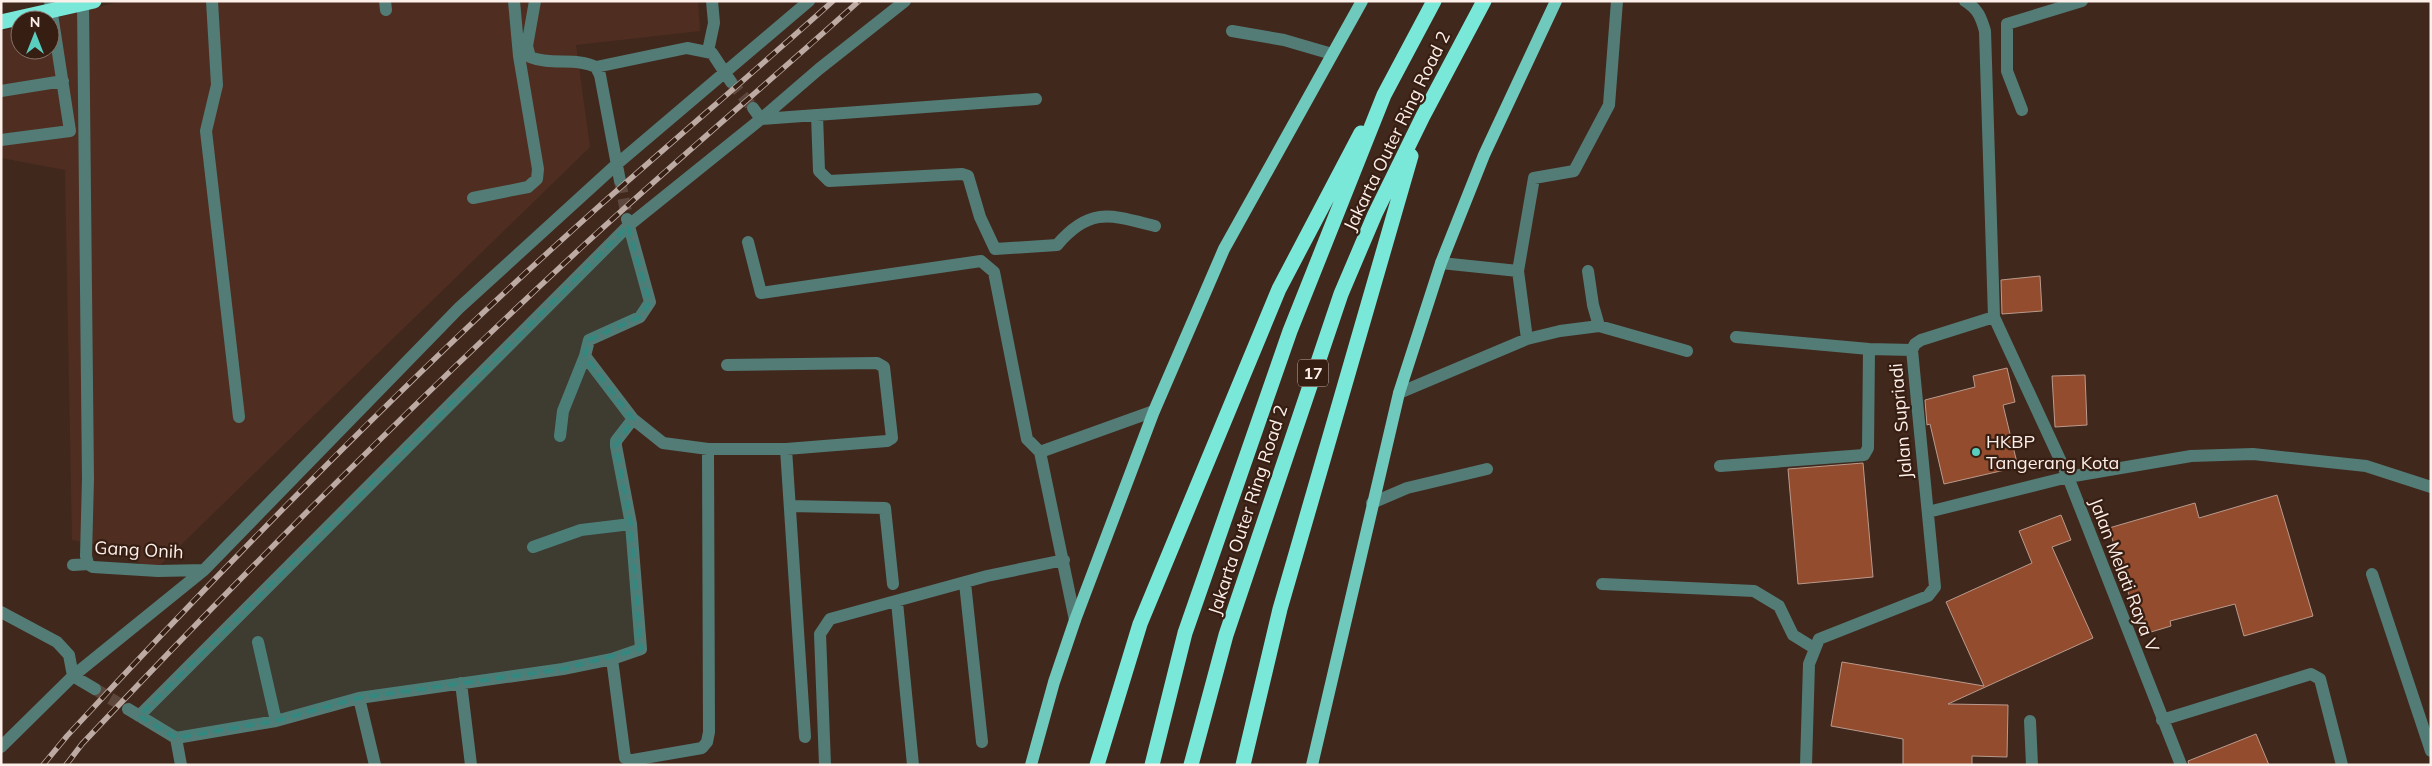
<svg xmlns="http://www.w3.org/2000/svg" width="2432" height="766" viewBox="0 0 2432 766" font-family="Mulish,sans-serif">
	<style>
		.built { fill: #4f2e21 }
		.building { fill: #934c2d; stroke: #ba9a8c }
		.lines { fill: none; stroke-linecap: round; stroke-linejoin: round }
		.minor-tunnel { stroke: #5d463c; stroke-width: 12; stroke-dasharray: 12 6; stroke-linecap: butt }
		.minor { stroke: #537c76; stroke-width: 12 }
		.major { stroke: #6fc9bc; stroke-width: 12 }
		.highway { stroke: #79e8d8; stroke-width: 15 }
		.rail-casing { stroke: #bcaaa3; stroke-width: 5.5 }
		.rail { stroke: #371e13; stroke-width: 4; stroke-dasharray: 11; stroke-linecap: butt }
		.marked { fill: #338880; fill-opacity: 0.2; stroke: #338880; stroke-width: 4; stroke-dasharray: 10 6; stroke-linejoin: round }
		.poi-dot { fill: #59cebf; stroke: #371e13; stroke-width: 2 }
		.labels { text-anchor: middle; stroke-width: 4.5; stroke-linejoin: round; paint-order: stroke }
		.shield { fill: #371e13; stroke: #c2b0a9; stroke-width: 1 }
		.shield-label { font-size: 16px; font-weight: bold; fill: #fdefe9 }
		.street-label { font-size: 18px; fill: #fdefe9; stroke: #371e13 }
		.poi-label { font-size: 18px; fill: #fdefe9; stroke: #371e13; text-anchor: start }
	</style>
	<rect width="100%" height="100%" fill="#41281d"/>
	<!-- built -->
	<path class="built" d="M122,1H698L700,31L576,45L590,147L152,573L122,549L72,540L65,170L1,158V31L20,27V50H50V20H47Z"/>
	<!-- building -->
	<path class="building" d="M2040,276L2042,311L2002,314L2001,280Z
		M2007,368L2015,402L2003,405L2018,467L1944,484L1930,424L1927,425L1925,400L1975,387L1973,376Z
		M2085,375L2087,425L2055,427L2052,376Z
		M1863,463L1873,577L1798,584L1788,469Z
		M2277,495L2313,616L2244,636L2235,604L2170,621L2171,626L2141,635L2109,528L2195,503L2199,518Z
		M2061,515L2071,540L2052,547L2093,638L1948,704L2008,705L2007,757L1972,756V765H1903V739L1831,726L1842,662L1984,686L1946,602L2032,563L2019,531Z
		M2256,734L2269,765H2189L2188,761Z"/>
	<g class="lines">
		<!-- minor-tunnel -->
		<path class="minor-tunnel" d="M731,82L753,108
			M620,181L627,217
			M95,689L128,709"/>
		<!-- minor -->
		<path class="minor" d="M212,1L217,85L206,131L239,417
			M385,1L386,10
			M535,1L527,46L530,57C551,66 576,57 596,67L687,48L712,53L731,82
			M1965,1C1978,9 1981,17 1985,31L1994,317L2068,477L2181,765
			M83,4L88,479L86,556L88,564
			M1232,31L1284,40L1332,54
			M708,51L714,23L712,1
			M596,67L600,75L620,181
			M1,91L63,81
			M753,108L761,119L1036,99
			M2022,110L2007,71V24L2082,1
			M817,115L819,171L829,181L962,174L968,176L980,217L995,249L1057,245C1090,206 1111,215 1155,226
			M1,140L70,131L50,1
			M473,198L528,187L537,179L538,169L519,56L514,1
			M627,219L650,302L640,317L589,340L585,356L633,419L663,443L708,449H786L805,737
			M748,242L761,293L981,261L994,272L1027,439L1040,452L1154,411
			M1441,263L1518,271L1534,178L1574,171L1609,105L1617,1
			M1588,271L1593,305L1599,326
			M1736,337L1869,349L1912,350
			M1527,339L1560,331L1599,326L1687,351
			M727,365L877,363L884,367L892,438L887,441L786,449
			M1399,393L1527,339L1518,271
			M560,436L563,411L585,356
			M1040,452L1075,620
			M1720,466L1864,455L1868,448L1869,349
			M1372,503L1407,488L1487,469
			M790,506L885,508L893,584
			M1928,512L2068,477L2191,456L2253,454L2366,466L2431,487
			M631,524L616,446V441L633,419
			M533,547L581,530L631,524L641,649L612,659L625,758L633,760L702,748L707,742L709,732L708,449
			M73,565L88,564L93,567L158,571L204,570
			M2372,574L2431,751
			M965,583L982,742
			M1602,584L1754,591L1779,606L1793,635L1814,648
			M897,602L913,765
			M1,612L57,642L69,655L73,676L95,689
			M258,642L276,721
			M461,683L471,765
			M359,698L375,765
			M128,709L176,738L276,721L359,698L563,669L612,659
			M139,716L628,226L761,119L819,69L905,1
			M2162,720L2311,674L2320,679L2342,765
			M2030,721L2032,765
			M176,738L181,765
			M1,747L73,676L204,570L459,308L617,164L809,1
			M825,765L820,634L830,619L987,576L1064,560
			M1806,765L1809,664L1819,639L1928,596L1935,587L1912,350L1915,344L1921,340L1994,317"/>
		<!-- major -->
		<path class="major" d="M1031,765L1054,682L1075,620L1154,411L1224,249L1362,1
			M1312,765L1399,393L1441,263L1484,155L1556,1"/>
		<!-- highway -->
		<path class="highway" d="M1,22L94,1
			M1097,765L1140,624L1279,289L1361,133
			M1152,765L1185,633L1290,331L1384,95L1434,1
			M1191,765L1226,635L1341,294L1375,214L1423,116L1484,1
			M1243,765L1280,609L1411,156"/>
		<!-- rail casing -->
		<g class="rail-casing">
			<path id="rail" d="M43,765L67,736C236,553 410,375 596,209C675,139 755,71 833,1
				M66,765L82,744C244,572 411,405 584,245C674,162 768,83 859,1"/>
		</g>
		<!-- rail -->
		<use href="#rail" class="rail"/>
	</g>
	<!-- marked area -->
	<path class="marked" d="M628,226L650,302L640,317L589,340L585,356L633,419L616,446L631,524L641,649L563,669L359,698L276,721L176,738L139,716Z"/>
	<!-- markers -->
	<circle class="poi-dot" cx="1976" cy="452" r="5"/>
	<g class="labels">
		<!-- shield labels -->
		<rect class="shield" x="1298" y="359.5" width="30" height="27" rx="4"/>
		<g class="shield-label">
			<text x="1313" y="379">17</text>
		</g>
		<!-- street labels -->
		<g class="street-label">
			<text transform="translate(1397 131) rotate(-64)" y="6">Jakarta Outer Ring Road 2</text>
			<text transform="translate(1901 421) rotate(-95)" y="6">Jalan Supriadi</text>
			<text transform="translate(1248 510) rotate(-72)" y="6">Jakarta Outer Ring Road 2</text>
			<text transform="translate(139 550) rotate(3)" y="6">Gang Onih</text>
			<text transform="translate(2124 575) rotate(69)" y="6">Jalan Melati Raya V</text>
		</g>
		<!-- poi labels -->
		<g class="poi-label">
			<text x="1986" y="448">HKBP<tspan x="1986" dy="21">Tangerang Kota</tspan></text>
		</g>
	</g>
	<!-- border -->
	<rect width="2432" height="766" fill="none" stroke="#fdefe9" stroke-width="5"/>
	<!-- north arrow -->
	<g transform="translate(35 35)"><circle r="24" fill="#371e13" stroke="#867269"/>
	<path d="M0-4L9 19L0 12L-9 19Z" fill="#59cebf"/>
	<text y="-8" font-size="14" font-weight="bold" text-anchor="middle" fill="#fdefe9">N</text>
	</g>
</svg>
